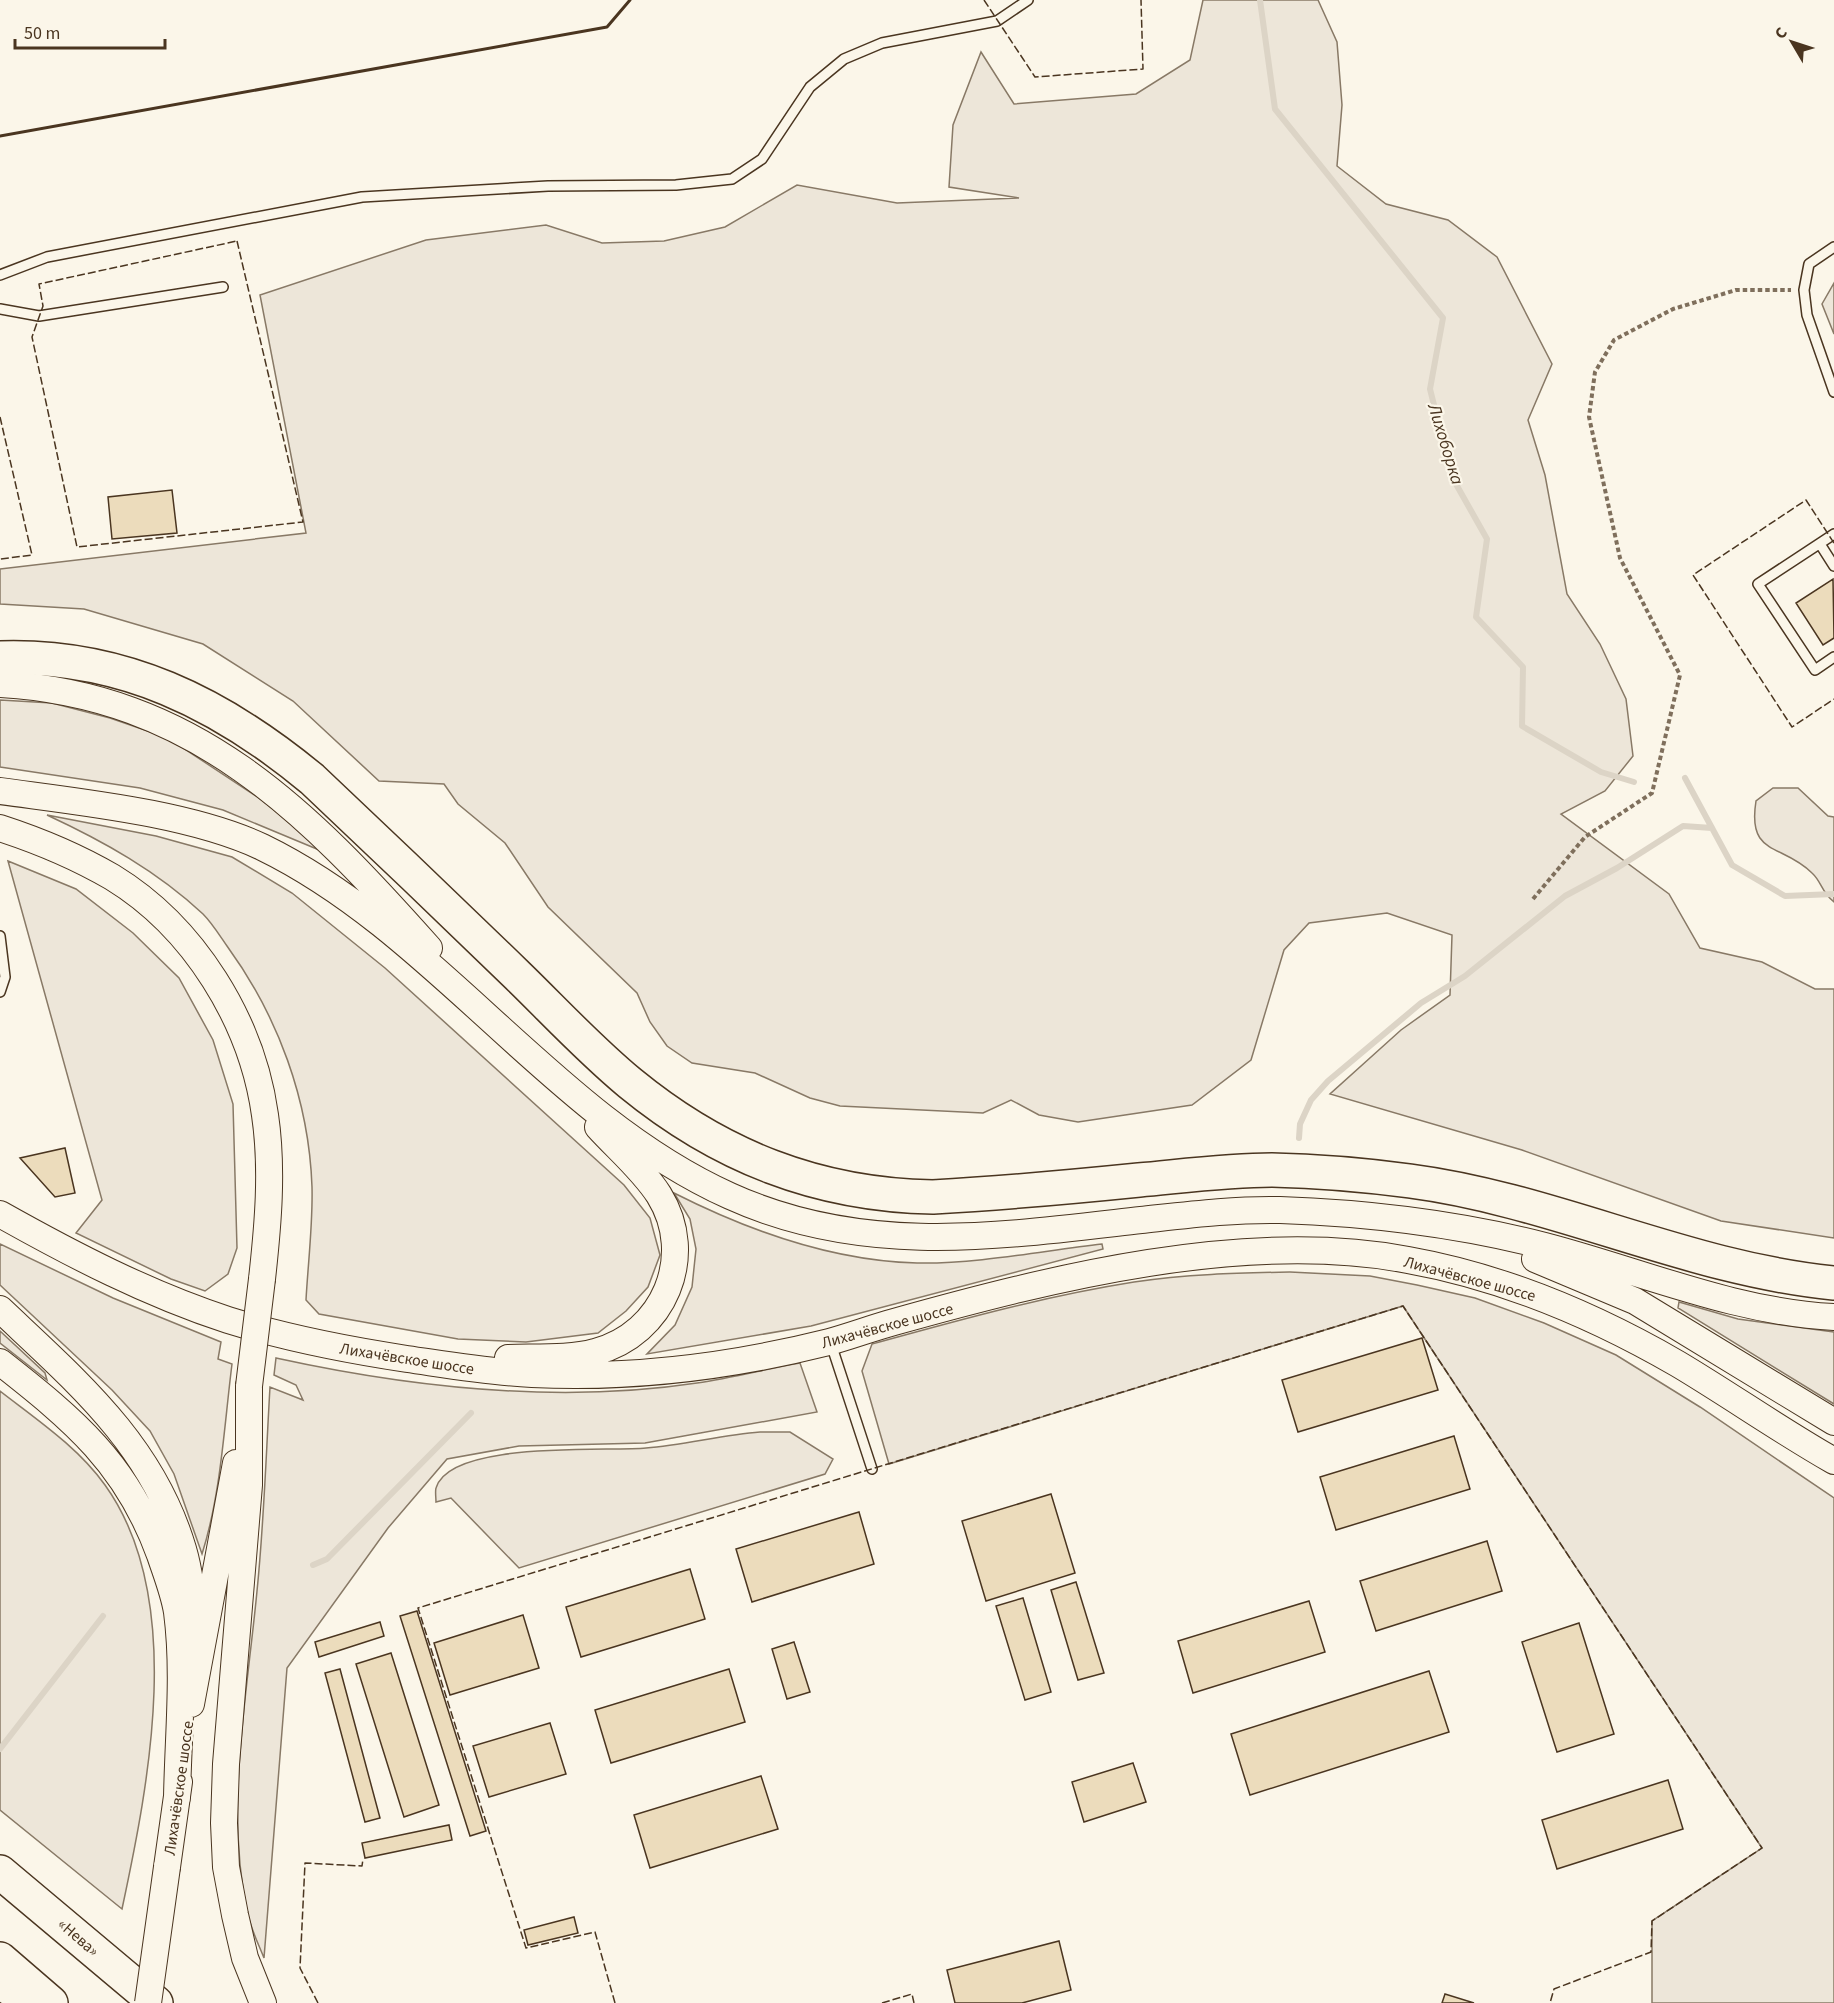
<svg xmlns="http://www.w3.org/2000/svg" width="1834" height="2003" viewBox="0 0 1834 2003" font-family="'Source Sans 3',sans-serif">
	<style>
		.green { fill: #ede6d9; stroke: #887966; stroke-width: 1.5 }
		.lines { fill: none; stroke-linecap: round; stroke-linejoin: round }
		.stream { stroke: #dcd4c6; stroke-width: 6 }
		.building { fill: #ecdcbc; stroke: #4a3520; stroke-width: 1.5 }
		.lane-casing { stroke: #4a3520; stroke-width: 12 }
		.secondary-casing { stroke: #4a3520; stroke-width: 28 }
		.highway-casing { stroke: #4a3520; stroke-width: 36 }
		.path { stroke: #7f6f5c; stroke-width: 4; stroke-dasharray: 4.5 3; stroke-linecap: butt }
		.lane { stroke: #fbf6e9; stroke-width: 9 }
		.secondary { stroke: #fbf6e9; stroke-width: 26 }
		.highway { stroke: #fbf6e9; stroke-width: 33 }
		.secondary-bridge-casing { stroke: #4a3520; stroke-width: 28; stroke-linecap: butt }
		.secondary-bridge { stroke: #fbf6e9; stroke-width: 26 }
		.fence { stroke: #4a3520; stroke-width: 1.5; stroke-dasharray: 8 3; stroke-linecap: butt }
		.wall { stroke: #4a3520; stroke-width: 3 }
		.labels { text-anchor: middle; stroke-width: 4.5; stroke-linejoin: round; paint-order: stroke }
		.street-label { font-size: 16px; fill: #4a3520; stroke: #fbf6e9 }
		.water-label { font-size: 18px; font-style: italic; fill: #4a3520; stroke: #fbf6e9 }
	</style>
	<rect width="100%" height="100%" fill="#fbf6e9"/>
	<!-- green -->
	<path class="green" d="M1203,0H1318L1337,42L1342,105L1337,166L1386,204L1448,220L1497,257L1552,364L1528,420L1545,475L1567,594L1600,644L1626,699L1633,756L1605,791L1561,814L1669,894L1700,948L1762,962L1815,989H1834V1238L1721,1221L1522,1150L1330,1094L1401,1030L1450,995L1452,935L1387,913L1309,923L1284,950L1251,1060L1192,1105L1078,1122L1039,1115L1011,1100L983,1113L840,1106L810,1098L755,1073L692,1063L667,1046L650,1022L637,993L548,907L505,843L458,804L444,784L379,781L293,701L203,644L84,609L0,604V569L306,533L260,295L426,240L546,225L602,243L664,241L725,227L797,185L897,203L1019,198L949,187L953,125L981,52L1014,104L1136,94L1190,60Z
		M1834,283V334L1822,304Z
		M0,700L52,703L110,718L168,738L262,800L324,852L223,810L140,788L0,767Z
		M1773,788H1798L1828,816L1834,817V902C1821,892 1822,882 1812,873C1782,843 1747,857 1756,801Z
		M47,815L156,836L232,857L292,893L385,968L624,1185L650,1218L660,1255L648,1287L626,1311L598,1333L526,1342L458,1339L319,1314L306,1300C308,1263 313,1224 312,1187C309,1100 278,1016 227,946C220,936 212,923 203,914C157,871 103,841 47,815Z
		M8,861L76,889L133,933L179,978L213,1040L233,1104L237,1248L228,1274L205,1291L171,1279L76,1233L102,1200Z
		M674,1193C749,1231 831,1261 917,1263C978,1264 1041,1251 1102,1244L1103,1249L811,1326L647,1354L675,1325L692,1287L696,1249L690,1219Z
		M0,1244L113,1298L221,1342L218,1359L232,1364C224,1427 221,1494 202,1554L174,1474L150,1431L112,1390L0,1285Z
		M1290,1272L1370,1276L1417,1285L1475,1298L1544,1323L1616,1355L1700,1407L1834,1498V2003H1652V1921L1762,1848L1403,1306L889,1464L862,1371L872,1344C959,1320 1045,1296 1134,1282C1185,1274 1238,1273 1290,1272Z
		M1679,1302L1738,1319L1834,1332V1404L1678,1308Z
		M0,1331L45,1373L47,1380L0,1343Z
		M276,1358C413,1388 558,1404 697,1383C732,1378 766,1369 800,1363L817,1412L645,1443L519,1446L447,1459L388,1528L287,1668L264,1958C258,1943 250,1927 247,1911C225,1806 247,1697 257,1591C264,1523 266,1455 270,1387L303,1400L296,1385L274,1375Z
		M0,1391C36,1419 78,1447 105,1485C186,1598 149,1782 122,1909L0,1810Z
		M760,1432H790L833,1459L825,1474L519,1568L451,1498L436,1502C436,1498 435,1491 436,1488C450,1440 606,1452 646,1448C684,1445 722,1435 760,1432Z"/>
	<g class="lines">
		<!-- stream -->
		<path class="stream" d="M1260,0L1275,109L1443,318L1430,389L1452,477L1487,539L1476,617L1523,667L1522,726L1601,772L1634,782
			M1685,778L1732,865L1785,896L1834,894
			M1299,1138L1300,1124L1311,1100L1328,1081L1421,1003L1465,976L1565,896L1617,868L1683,826L1712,828
			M313,1565L327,1559L471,1413
			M0,1749L103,1616"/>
	</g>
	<!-- building -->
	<path class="building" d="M172,490L177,533L112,539L108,497Z
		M1833,579L1834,638L1823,645L1796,603Z
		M65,1148L75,1193L55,1197L20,1158Z
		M1422,1338L1438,1390L1298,1432L1282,1380Z
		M1454,1436L1470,1489L1336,1530L1320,1477Z
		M1051,1494L1075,1573L986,1601L962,1521Z
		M859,1512L874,1564L752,1602L736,1549Z
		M1487,1541L1502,1591L1376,1631L1360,1581Z
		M690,1569L705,1619L581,1657L566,1607Z
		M1076,1582L1104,1673L1078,1680L1051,1590Z
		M1023,1598L1051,1692L1025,1700L996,1606Z
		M1309,1601L1325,1652L1193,1693L1178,1641Z
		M417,1611L486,1831L470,1836L400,1616Z
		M523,1615L539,1668L450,1695L434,1643Z
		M380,1622L384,1636L319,1657L315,1642Z
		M1579,1623L1614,1734L1557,1752L1522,1642Z
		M794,1642L810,1692L787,1699L772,1649Z
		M391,1653L439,1805L404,1817L356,1664Z
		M340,1669L380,1818L365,1822L325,1673Z
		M729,1669L745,1722L611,1763L595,1710Z
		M1429,1671L1449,1732L1250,1795L1231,1734Z
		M550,1723L566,1774L489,1797L473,1746Z
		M1133,1763L1146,1802L1084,1822L1072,1782Z
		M761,1776L778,1829L650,1868L634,1815Z
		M1668,1780L1683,1829L1557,1869L1542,1820Z
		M449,1825L452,1840L365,1858L362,1843Z
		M574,1917L578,1933L528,1945L524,1930Z
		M1059,1941L1071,1990L1022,2003H955L947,1970Z
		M1445,1994L1474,2003H1442Z"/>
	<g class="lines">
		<!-- lane casing -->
		<g class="lane-casing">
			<path id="lane" d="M1834,247L1809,264L1804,290L1807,315L1834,392
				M0,275L47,257L362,197L548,186L676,185L732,179L762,159L810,87L844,59L882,43L997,21L1028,0
				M0,309L39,316L223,287
				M1834,534L1758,584L1815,670L1834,657
				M1820,544L1834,566
				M0,936L5,977L0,992
				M831,1344L872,1469"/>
		</g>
		<!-- secondary casing -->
		<g class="secondary-casing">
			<path id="secondary" d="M0,684C194,695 307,811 429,948
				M0,791C79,802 190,813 262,847C437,932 552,1116 730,1196C864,1257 1001,1236 1141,1220C1187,1215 1234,1209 1280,1210C1368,1213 1459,1224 1545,1246C1641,1271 1734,1312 1834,1317
				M0,828C40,841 76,856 112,877C194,927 252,1021 265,1115C273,1169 268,1225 262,1279
				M0,1214C73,1255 148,1294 228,1320C286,1338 347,1350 407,1359C449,1365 490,1372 532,1374C631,1379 733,1366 829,1342C851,1336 872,1328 894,1322C1051,1278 1246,1229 1408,1260C1503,1277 1595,1316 1678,1364C1730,1395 1781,1431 1834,1461
				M1535,1259L1635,1301L1834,1422
				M0,1309C76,1381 152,1444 183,1549C191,1576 193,1606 196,1634
				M508,1358C534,1357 571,1359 595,1352C664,1334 697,1256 659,1195C643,1170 618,1149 598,1127
				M0,1362C74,1420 127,1464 160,1555C166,1573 174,1593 177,1612C185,1673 178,1737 177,1798
				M249,1386V1485L226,1764L224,1823L226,1867L235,1915L245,1958L263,2003
				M191,1704L236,1463
				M167,1867L179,1782
				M0,1986L25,2003"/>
		</g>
		<!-- highway casing -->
		<g class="highway-casing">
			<path id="highway" d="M0,658C122,654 220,703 312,779C381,844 450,910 518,976C555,1012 590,1050 630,1083C719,1156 817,1195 933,1197C1002,1193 1070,1187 1139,1180C1183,1176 1228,1170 1272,1170C1318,1171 1365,1175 1410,1181C1555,1200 1688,1269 1834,1283
				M0,1872L156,2003
				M0,1959L51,2003"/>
		</g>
		<!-- path -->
		<path class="path" d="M1533,899L1585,837L1652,793L1680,675L1620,558L1589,417L1595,372L1614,340L1673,309L1736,290H1791"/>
		<!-- lane -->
		<use href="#lane" class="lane"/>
		<!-- secondary -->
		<use href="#secondary" class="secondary"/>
		<!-- highway -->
		<use href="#highway" class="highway"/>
		<!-- secondary-bridge casing -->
		<g class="secondary-bridge-casing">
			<path id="secondary-bridge" d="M249,1386L262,1279
				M148,2003L167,1867"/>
		</g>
		<!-- secondary-bridge -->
		<use href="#secondary-bridge" class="secondary-bridge"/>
		<!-- fence -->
		<path class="fence" d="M984,0L1035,77L1143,69L1141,0
			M237,241L303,522L77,547L32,337L43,306L39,284Z
			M0,417L32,555L0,559
			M1834,543L1806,500L1693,575L1792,727L1834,699
			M318,2003L300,1968L305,1863L362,1866L363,1859
			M615,2003L595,1932L526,1948L418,1608L1403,1306L1762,1848L1652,1921L1651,1952L1554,1989L1550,2003
			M882,2003L912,1994L914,2003"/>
		<!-- wall -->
		<path class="wall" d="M0,136L607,27L630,0"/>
	</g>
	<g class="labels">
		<!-- street labels -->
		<g class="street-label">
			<text transform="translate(1470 1278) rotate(15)" y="6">Лихачёвское шоссе</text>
			<text transform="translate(887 1325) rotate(-15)" y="6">Лихачёвское шоссе</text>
			<text transform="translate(407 1358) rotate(9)" y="6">Лихачёвское шоссе</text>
			<text transform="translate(178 1788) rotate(-82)" y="6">Лихачёвское шоссе</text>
			<text transform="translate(79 1937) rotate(41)" y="6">«Нева»</text>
		</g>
		<!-- water labels -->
		<g class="water-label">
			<text transform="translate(1446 444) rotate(73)" y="6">Лихоборка</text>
		</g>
	</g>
	<!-- north arrow -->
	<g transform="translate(1792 42) rotate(309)" stroke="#fbf6e9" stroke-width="4.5" paint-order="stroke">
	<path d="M0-4.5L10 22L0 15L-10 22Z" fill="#4a3520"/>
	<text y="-9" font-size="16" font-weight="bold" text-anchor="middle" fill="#4a3520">С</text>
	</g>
	<!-- scale -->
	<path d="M15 39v9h150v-9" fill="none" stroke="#4a3520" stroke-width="3"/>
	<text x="24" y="39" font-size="18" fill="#4a3520" stroke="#fbf6e9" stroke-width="4.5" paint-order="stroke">50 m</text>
</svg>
